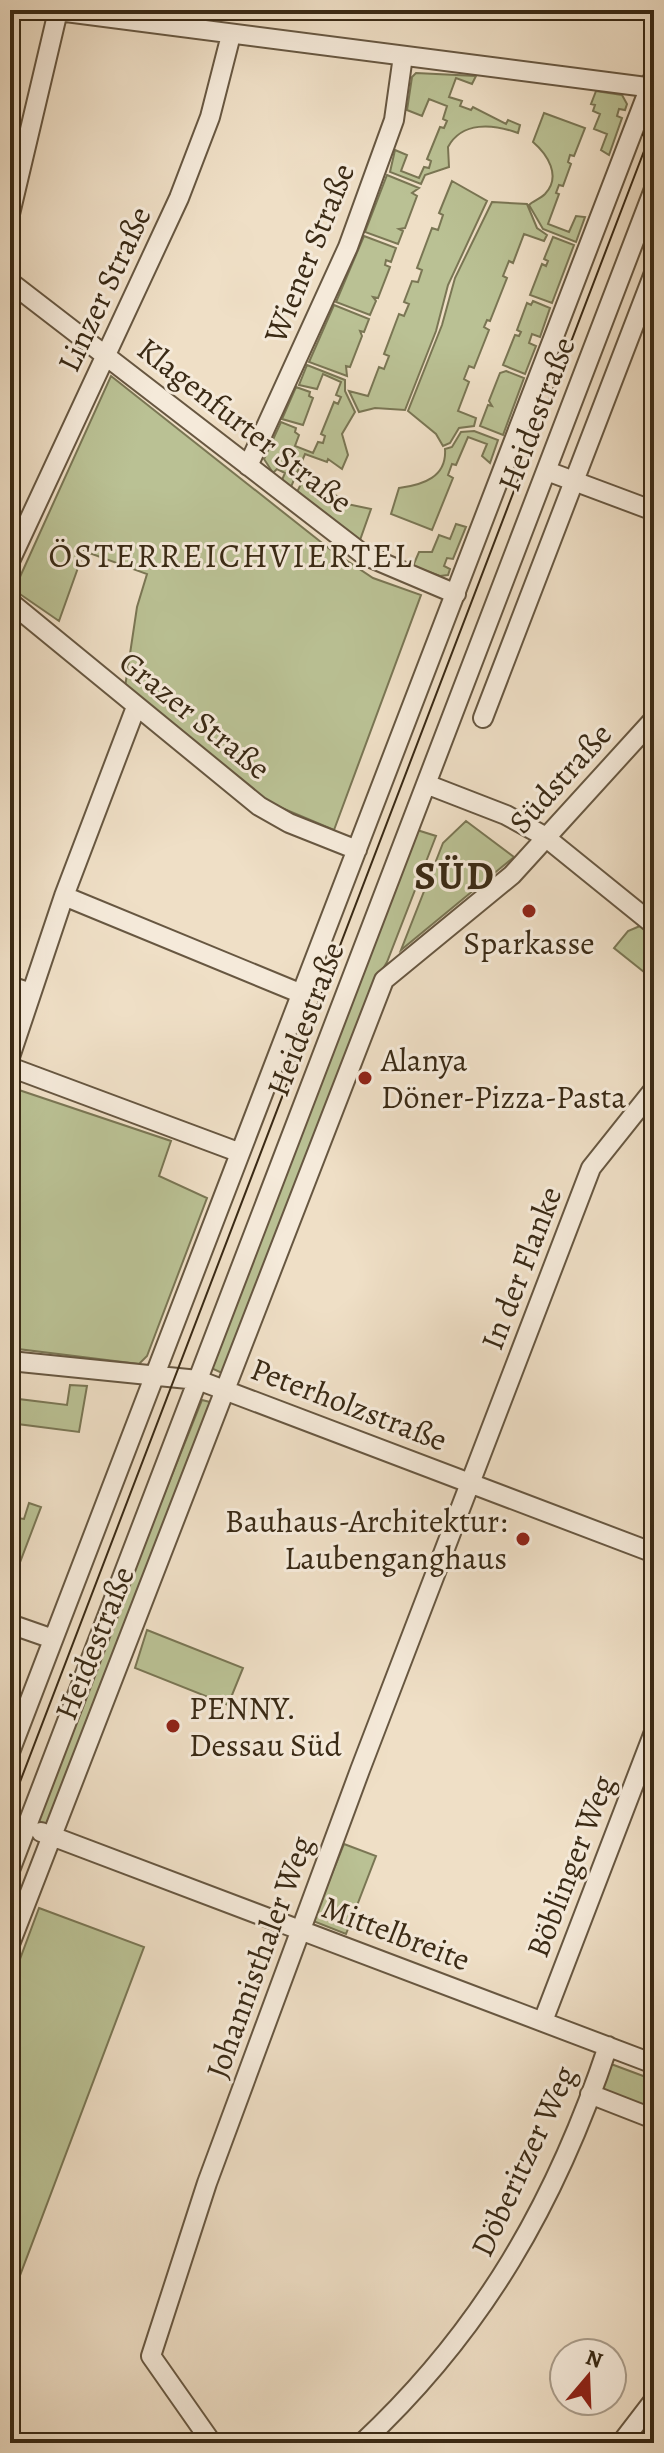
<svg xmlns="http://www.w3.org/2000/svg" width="664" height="2453" viewBox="0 0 664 2453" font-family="Alegreya,serif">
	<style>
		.green { fill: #bac194; stroke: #7a7654; stroke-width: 2 }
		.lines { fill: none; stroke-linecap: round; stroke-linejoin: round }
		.minor-casing { stroke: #675741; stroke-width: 22 }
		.minor { stroke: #f5eada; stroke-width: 18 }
		.tram { stroke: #3a2a15; stroke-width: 2 }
		.poi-dot { fill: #8f2418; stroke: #f5eada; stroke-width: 3 }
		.labels { text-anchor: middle; stroke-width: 6; stroke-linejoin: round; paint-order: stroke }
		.street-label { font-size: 32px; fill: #3a2a15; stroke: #f5eada }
		.poi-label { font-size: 32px; fill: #3a2a15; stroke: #f5eada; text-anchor: start }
		.neighbourhood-label { font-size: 34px; letter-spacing: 2px; fill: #3a2a15; stroke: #f5eada }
		.district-label { font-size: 40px; font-weight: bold; letter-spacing: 2px; fill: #3a2a15; stroke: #f5eada }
	</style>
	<rect width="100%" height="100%" fill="#efdfc6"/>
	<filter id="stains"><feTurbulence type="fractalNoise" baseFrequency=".0025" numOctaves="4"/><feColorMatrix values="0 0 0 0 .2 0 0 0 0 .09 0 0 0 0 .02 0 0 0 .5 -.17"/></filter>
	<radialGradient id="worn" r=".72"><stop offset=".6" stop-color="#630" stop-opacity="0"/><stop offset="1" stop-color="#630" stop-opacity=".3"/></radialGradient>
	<!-- green -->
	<path class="green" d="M416,73L476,76L472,84L456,78L449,97L462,101L460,106L471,110L473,107L506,124L508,120L520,125L518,133C493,124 462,121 448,147L449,167L425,175L421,184L390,172L395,150L407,155L401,171L419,178L424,167L429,168L431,161L427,159L440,127L444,128L447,121L443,119L447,106L429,99L422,116L407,110L412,77Z
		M596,91L622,95L627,104L625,110L619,109L617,116L622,118L609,155L601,150L607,134L594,129L600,114L593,111L595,105L591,104Z
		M544,113L585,128L574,156L570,155L568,162L571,164L563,186L559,185L556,193L559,194L548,224L569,232L576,216L585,217L576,242L543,229L529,205C533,201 540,199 545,194C562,176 547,154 533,142Z
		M387,175L419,188L412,193L417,196L405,228L399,229L403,231L398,244L365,232Z
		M452,181L487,201L448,285L436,331L405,410L375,408L359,412L349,391L368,396L379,367L384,369L389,356L384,354L399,314L404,316L409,304L404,302L412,281L418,282L422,270L417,268L432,228L438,230L443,215L439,213Z
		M492,202L527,204L537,228L547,235L544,241L524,234L513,263L509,261L503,276L507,278L490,321L487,320L484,327L489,330L474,368L469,366L464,379L469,382L458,411L476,418L474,426L459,428L450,443L443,446L436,434L408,411L442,325L455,278Z
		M364,236L396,248L391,262L386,260L385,265L390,267L378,298L373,297L376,301L370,315L336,302Z
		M553,237L574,245L552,303L530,295L542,264L546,266L548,261L544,259Z
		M533,301L550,308L540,337L532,334L529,343L536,346L525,374L503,365L515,335L519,336L521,332L517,330L527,303L531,305Z
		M334,305L369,319L364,332L360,331L362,336L350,367L346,366L347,376L309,362Z
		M307,365L345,380V391L355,412L342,434L348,455L342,469L328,459L327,462L305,454L291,487L282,480L285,473L277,469L273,473L264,459L281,422L296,428L295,432L299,435L295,446L313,453L318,442L323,443L325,436L321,434L334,402L338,404L341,397L336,395L341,382L323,374L317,389L299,385Z
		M506,371L524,378L503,435L480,426L488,405L492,406L489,401L500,373Z
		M111,376L331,550L373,578L421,595L334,830L258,798L125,687L137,607L147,574L84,551L59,621L14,590Z
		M296,387L310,392L309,396L313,398L303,425L282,419Z
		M474,431L498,440L490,463L482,456L487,444L468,437L456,465L452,464L448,475L453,478L432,530L391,514L399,488C423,485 447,477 445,449L452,447L461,432Z
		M302,482L313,487L312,491L324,495L326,492L348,500L347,504L371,509L360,540L297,492Z
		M456,524L466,527L453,559L447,558L444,566L450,569L448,575L440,576L413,566L419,552H432L439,535L450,539Z
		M466,821L514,857L401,950L443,843Z
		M417,830L436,836L387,962L374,984L224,1374L209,1367Z
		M640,926L654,937V980L614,948L628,931Z
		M10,1087L171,1141L159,1176L207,1198L147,1356L139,1364L10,1348Z
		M70,1385L87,1386L79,1432L10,1423V1398L67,1405Z
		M202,1400L214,1403L47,1830L32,1824Z
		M29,1503L41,1507L19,1565L10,1561V1517L24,1519Z
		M147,1630L243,1668L228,1705L135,1668Z
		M344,1844L376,1856L346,1934L313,1921Z
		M39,1908L144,1947L10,2302V1986Z
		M611,2064L654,2080V2114L599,2093Z"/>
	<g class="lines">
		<!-- minor casing -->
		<g class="minor-casing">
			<path id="minor" d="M10,214L58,11L654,88
				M10,282L364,555L456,594
				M248,466L348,247L394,120L403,56
				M547,471L654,511
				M10,561L179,198L210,117L231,35
				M10,602L259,806L289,823L357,850
				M483,718L654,273
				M426,784L506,815L544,836L654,925
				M64,896L302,994
				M10,986L31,993
				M10,1057L64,896L136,707
				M10,1067L238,1152
				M10,1361L198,1380L654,1553
				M10,1624L53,1639
				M10,1752L654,76
				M41,1832L654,2064
				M10,1870L654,189
				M10,1944L384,980L512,875L654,719
				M543,2021L654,1732
				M590,2094L654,2119
				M212,2443L151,2356L207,2183L360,1770L591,1168L654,1089
				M362,2443C483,2330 556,2202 608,2046
				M621,2443L654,2400"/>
		</g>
		<!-- minor -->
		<use href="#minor" class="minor"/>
		<!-- tram -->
		<path class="tram" d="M643,135L654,105
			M10,1808L654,125"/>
	</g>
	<!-- markers -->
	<g class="poi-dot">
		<circle cx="529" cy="911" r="8"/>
		<circle cx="365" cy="1078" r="8"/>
		<circle cx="523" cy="1539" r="8"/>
		<circle cx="173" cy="1726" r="8"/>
	</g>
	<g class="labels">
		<!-- street labels -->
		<g class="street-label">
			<text transform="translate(309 253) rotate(-68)" y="11">Wiener Straße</text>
			<text transform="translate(104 289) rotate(-65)" y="11">Linzer Straße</text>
			<text transform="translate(536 414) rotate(-69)" y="11">Heidestraße</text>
			<text transform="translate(245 425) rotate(38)" y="11">Klagenfurter Straße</text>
			<text transform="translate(195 715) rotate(39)" y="11">Grazer Straße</text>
			<text transform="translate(560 778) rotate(-48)" y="11">Südstraße</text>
			<text transform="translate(305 1019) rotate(-69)" y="11">Heidestraße</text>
			<text transform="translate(521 1268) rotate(-69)" y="11">In der Flanke</text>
			<text transform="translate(349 1404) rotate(21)" y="11">Peterholzstraße</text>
			<text transform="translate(94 1643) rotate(-68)" y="11">Heidestraße</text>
			<text transform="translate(570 1866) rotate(-69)" y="11">Böblinger Weg</text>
			<text transform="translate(396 1933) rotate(21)" y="11">Mittelbreite</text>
			<text transform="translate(259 1957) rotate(-70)" y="11">Johannisthaler Weg</text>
			<text transform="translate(523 2161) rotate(-65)" y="11">Döberitzer Weg</text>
		</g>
		<!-- poi labels -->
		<g class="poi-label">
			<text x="529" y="954" text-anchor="middle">Sparkasse</text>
			<text x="381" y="1071">Alanya<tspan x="381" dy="37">Döner-Pizza-Pasta</tspan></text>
			<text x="507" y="1532" text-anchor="end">Bauhaus-Architektur:<tspan x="507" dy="37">Laubenganghaus</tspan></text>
			<text x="189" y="1719">PENNY.<tspan x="189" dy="37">Dessau Süd</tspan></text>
		</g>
		<!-- neighbourhood labels -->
		<g class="neighbourhood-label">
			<text x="231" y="567">ÖSTERREICHVIERTEL</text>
		</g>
		<!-- district labels -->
		<g class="district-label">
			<text x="455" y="889">SÜD</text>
		</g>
	</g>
	<!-- margin -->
	<rect width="664" height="2453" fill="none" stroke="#efdfc6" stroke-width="40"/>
	<rect x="12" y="12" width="640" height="2429" fill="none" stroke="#3a2a15" stroke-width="4"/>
	<rect x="20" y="20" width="624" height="2413" fill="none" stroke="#3a2a15" stroke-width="2"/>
	<!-- north arrow -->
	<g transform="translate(588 2377) rotate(19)"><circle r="38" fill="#f5eada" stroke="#aa9d8b" stroke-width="2"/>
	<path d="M0-6L14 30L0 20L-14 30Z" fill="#8f2418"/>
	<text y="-12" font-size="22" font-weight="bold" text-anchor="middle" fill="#3a2a15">N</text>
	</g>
	<rect width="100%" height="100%" filter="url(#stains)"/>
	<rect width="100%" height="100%" fill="url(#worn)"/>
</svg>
